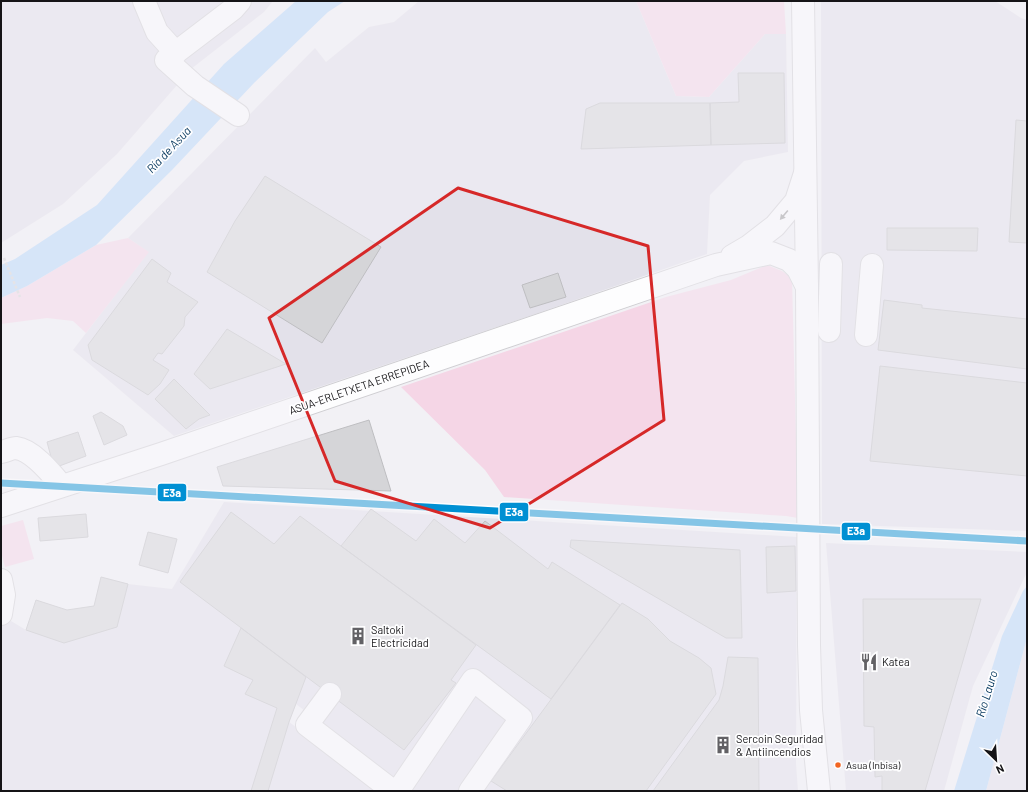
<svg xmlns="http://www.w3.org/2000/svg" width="1028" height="792" viewBox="0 0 1028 792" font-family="Barlow,sans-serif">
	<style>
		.built { fill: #e3e1ea }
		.green { fill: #f5d6e6 }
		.water { fill: #b4d7fb }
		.building { fill: #d5d5d8; stroke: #bebec1 }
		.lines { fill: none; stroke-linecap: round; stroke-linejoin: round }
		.minor-casing { stroke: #cfced2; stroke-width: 24 }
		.major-casing { stroke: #cfced2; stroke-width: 24 }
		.path { stroke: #d5d5d6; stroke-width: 2.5; stroke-dasharray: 3 2; stroke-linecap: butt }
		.minor { stroke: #fdfdfe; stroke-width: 22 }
		.major { stroke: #fdfdfe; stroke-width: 22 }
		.rail-1-casing { stroke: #fefeff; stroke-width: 10 }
		.rail-1 { stroke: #0090d3; stroke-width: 7 }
		.oneway { fill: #959496 }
		.marked { fill: none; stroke: #d62828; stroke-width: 3; stroke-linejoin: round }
		.bus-dot { fill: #f26522; stroke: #fefeff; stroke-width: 1.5 }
		.labels { text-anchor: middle; stroke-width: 3.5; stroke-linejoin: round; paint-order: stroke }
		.bus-label { font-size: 10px; fill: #151417; stroke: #fefeff; text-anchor: start }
		.street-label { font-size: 11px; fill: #151417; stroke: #fefeff }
		.poi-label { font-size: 11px; fill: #151417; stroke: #fefeff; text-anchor: start }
		.water-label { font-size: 12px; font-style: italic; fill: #04365c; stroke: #fefeff }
		.line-badge { stroke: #fefeff; stroke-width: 1.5 }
		.badge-label { font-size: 11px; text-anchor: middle; font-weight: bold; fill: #fff }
	</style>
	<rect width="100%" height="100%" fill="#f2f1f5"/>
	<!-- built -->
	<path class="built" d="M1,1H273L264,12L191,69L117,154L63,204L1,243Z
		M419,1H636L676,96L709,97L765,34H786L788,152L744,161L710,195L707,254L541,312L174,436L73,350L148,252L128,238L315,48L326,62L369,27L394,22Z
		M821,1H995L1021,18L1027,20V531L822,524Z
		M224,502L797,537L796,764L798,791H409L296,704L289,722L377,786L373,791H1V615L26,630L117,627L128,584L172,589Z
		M826,543L1027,552V572L973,686L944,791H846Z
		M1027,638V791H986Z"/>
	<!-- green -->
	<path class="green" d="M636,1H784L786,34H765L709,97L676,96Z
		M128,238L149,252L86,333L73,321L47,318L1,324V298L27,286L96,245Z
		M767,265L782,271L792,278L798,518L786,516L504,497L485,470L401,387L666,297L731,280Z
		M23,520L34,559L5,567L1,552V526Z"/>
	<!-- water -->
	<path class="water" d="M296,1H345L328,12L254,83L172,170L96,245L27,286L1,298V265L15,259L97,205L224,64Z
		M1027,586V638L986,791H954L1002,636L1023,591Z"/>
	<!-- building -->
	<path class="building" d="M738,73H784L785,143L711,145L710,103L739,102Z
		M600,103H710L711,145L581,149L586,109Z
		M1016,120L1027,121V243L1009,242Z
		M265,176L381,247L322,343L207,272L235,221Z
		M887,228H978L977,251L887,250Z
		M152,259L171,273L167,282L198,302L185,317L184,326L162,354L158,353L153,360L169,370L160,384L148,395L92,360L88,345Z
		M558,273L566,297L530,308L522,285Z
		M884,300L922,305V308L1027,319V369L878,350Z
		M227,329L286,364L210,389L194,374Z
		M880,366L1027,383V476L870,461Z
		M174,379L210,415L199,419L186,429L155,399Z
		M101,412L123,426L127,435L104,445L93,416Z
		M369,420L391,491L223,486L217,467Z
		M78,432L86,456L54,468L47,442Z
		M371,509L416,541L434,519L465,543L485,521L548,569L552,562L620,605L551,699L341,546Z
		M231,512L274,544L300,516L476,645L451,680L456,683L404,750L180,582Z
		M86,514L88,537L40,541L38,518Z
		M148,532L177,539L168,573L139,565Z
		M571,540L740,550L742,638H726L570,547Z
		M795,546L796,591L767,593L766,547Z
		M101,577L128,584L117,627L64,643L26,630L36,600L67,610L94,606Z
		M863,599H981L925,791H882V776L875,777L874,727L864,726Z
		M622,603L648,619L670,641L699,658L711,668L716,694L646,791H507L491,781Z
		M241,628L306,677L289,722L268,791H251L277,708L245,694L253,680L224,666Z
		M728,657L758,658L759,791H653L719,700L723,686Z"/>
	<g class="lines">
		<!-- minor casing -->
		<g class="minor-casing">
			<path id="minor" d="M144,1L157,32L176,53
				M238,115L195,86L166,60L233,9L240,1
				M732,256L749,246L775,226L796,201L805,173
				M829,331L831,264
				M866,335L872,265
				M1,452C6,451 12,448 16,448C33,450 52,474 62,486
				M1,506L161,454L716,265L771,253L789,260L798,269L807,287
				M1,580L4,595L1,614
				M330,694L307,725L393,791
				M398,791L473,680L521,718L470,791"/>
		</g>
		<!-- major casing -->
		<g class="major-casing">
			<path id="major" d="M803,1L807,287L809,645L811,710L819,791"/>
		</g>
		<!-- path -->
		<path class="path" d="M4,258L20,297"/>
		<!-- minor -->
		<use href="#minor" class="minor"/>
		<!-- major -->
		<use href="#major" class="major"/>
		<!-- rail-1 casing -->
		<g class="rail-1-casing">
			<path id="rail-1" d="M1,483L1027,541"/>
		</g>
		<!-- rail-1 -->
		<use href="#rail-1" class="rail-1"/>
	</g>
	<!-- one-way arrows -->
	<defs><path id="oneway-solid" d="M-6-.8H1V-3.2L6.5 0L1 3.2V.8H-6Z"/></defs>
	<use class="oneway" href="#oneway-solid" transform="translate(784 215) rotate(130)"/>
	<!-- marked area -->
	<path d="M0 0H1028V792H0ZM458,188L648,246L664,420L490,528L335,481L269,318Z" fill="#f2f1f5" fill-opacity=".55" fill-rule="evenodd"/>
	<path class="marked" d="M458,188L648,246L664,420L490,528L335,481L269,318Z"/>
	<!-- icons -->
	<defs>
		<g id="building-bare" transform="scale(1.38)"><path d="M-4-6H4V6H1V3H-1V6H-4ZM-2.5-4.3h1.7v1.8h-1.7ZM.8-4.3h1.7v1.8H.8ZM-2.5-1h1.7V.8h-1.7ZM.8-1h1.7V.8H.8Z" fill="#626165" stroke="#fefeff" stroke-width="2.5" paint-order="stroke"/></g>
		<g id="restaurant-bare" transform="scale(1.38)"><path d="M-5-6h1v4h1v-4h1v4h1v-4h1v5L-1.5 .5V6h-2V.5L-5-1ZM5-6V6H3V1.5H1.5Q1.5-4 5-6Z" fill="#626165" stroke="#fefeff" stroke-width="2.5" paint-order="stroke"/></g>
	</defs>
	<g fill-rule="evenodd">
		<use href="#building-bare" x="358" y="636"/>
		<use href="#restaurant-bare" x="869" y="662"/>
		<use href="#building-bare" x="723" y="745"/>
	</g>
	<!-- markers -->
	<circle class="bus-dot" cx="838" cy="765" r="3.5"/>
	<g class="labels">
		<!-- bus labels -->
		<g class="bus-label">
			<text x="846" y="769">Asua (Inbisa)</text>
		</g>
		<!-- street labels -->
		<g class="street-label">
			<text transform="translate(359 387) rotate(-19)" y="4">ASUA-ERLETXETA ERREPIDEA</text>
		</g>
		<!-- poi labels -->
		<g class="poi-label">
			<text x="371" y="634">Saltoki<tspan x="371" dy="13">Electricidad</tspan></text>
			<text x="882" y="666">Katea</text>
			<text x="736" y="743">Sercoin Seguridad<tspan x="736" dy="13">&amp; Antiincendios</tspan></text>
		</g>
		<!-- water labels -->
		<g class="water-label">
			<text transform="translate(169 150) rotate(-47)" y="4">Ría de Asua</text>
			<text transform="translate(987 694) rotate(-73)" y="4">Río Lauro</text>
		</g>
	</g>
	<g class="line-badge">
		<rect x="157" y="483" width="30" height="19" rx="4" fill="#0090d3"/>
		<rect x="499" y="502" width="30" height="20" rx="4" fill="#0090d3"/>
		<rect x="841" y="522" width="30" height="19" rx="4" fill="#0090d3"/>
	</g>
	<g class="badge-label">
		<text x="172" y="497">E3a</text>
		<text x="514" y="516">E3a</text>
		<text x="856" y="535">E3a</text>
	</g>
	<!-- border -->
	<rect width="1028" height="792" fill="none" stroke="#151417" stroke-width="4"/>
	<!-- north arrow -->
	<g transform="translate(996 760) rotate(155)" stroke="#fefeff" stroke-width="3" paint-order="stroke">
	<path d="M0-3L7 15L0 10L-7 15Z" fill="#151417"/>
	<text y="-6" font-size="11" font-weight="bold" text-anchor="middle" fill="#151417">N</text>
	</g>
</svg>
